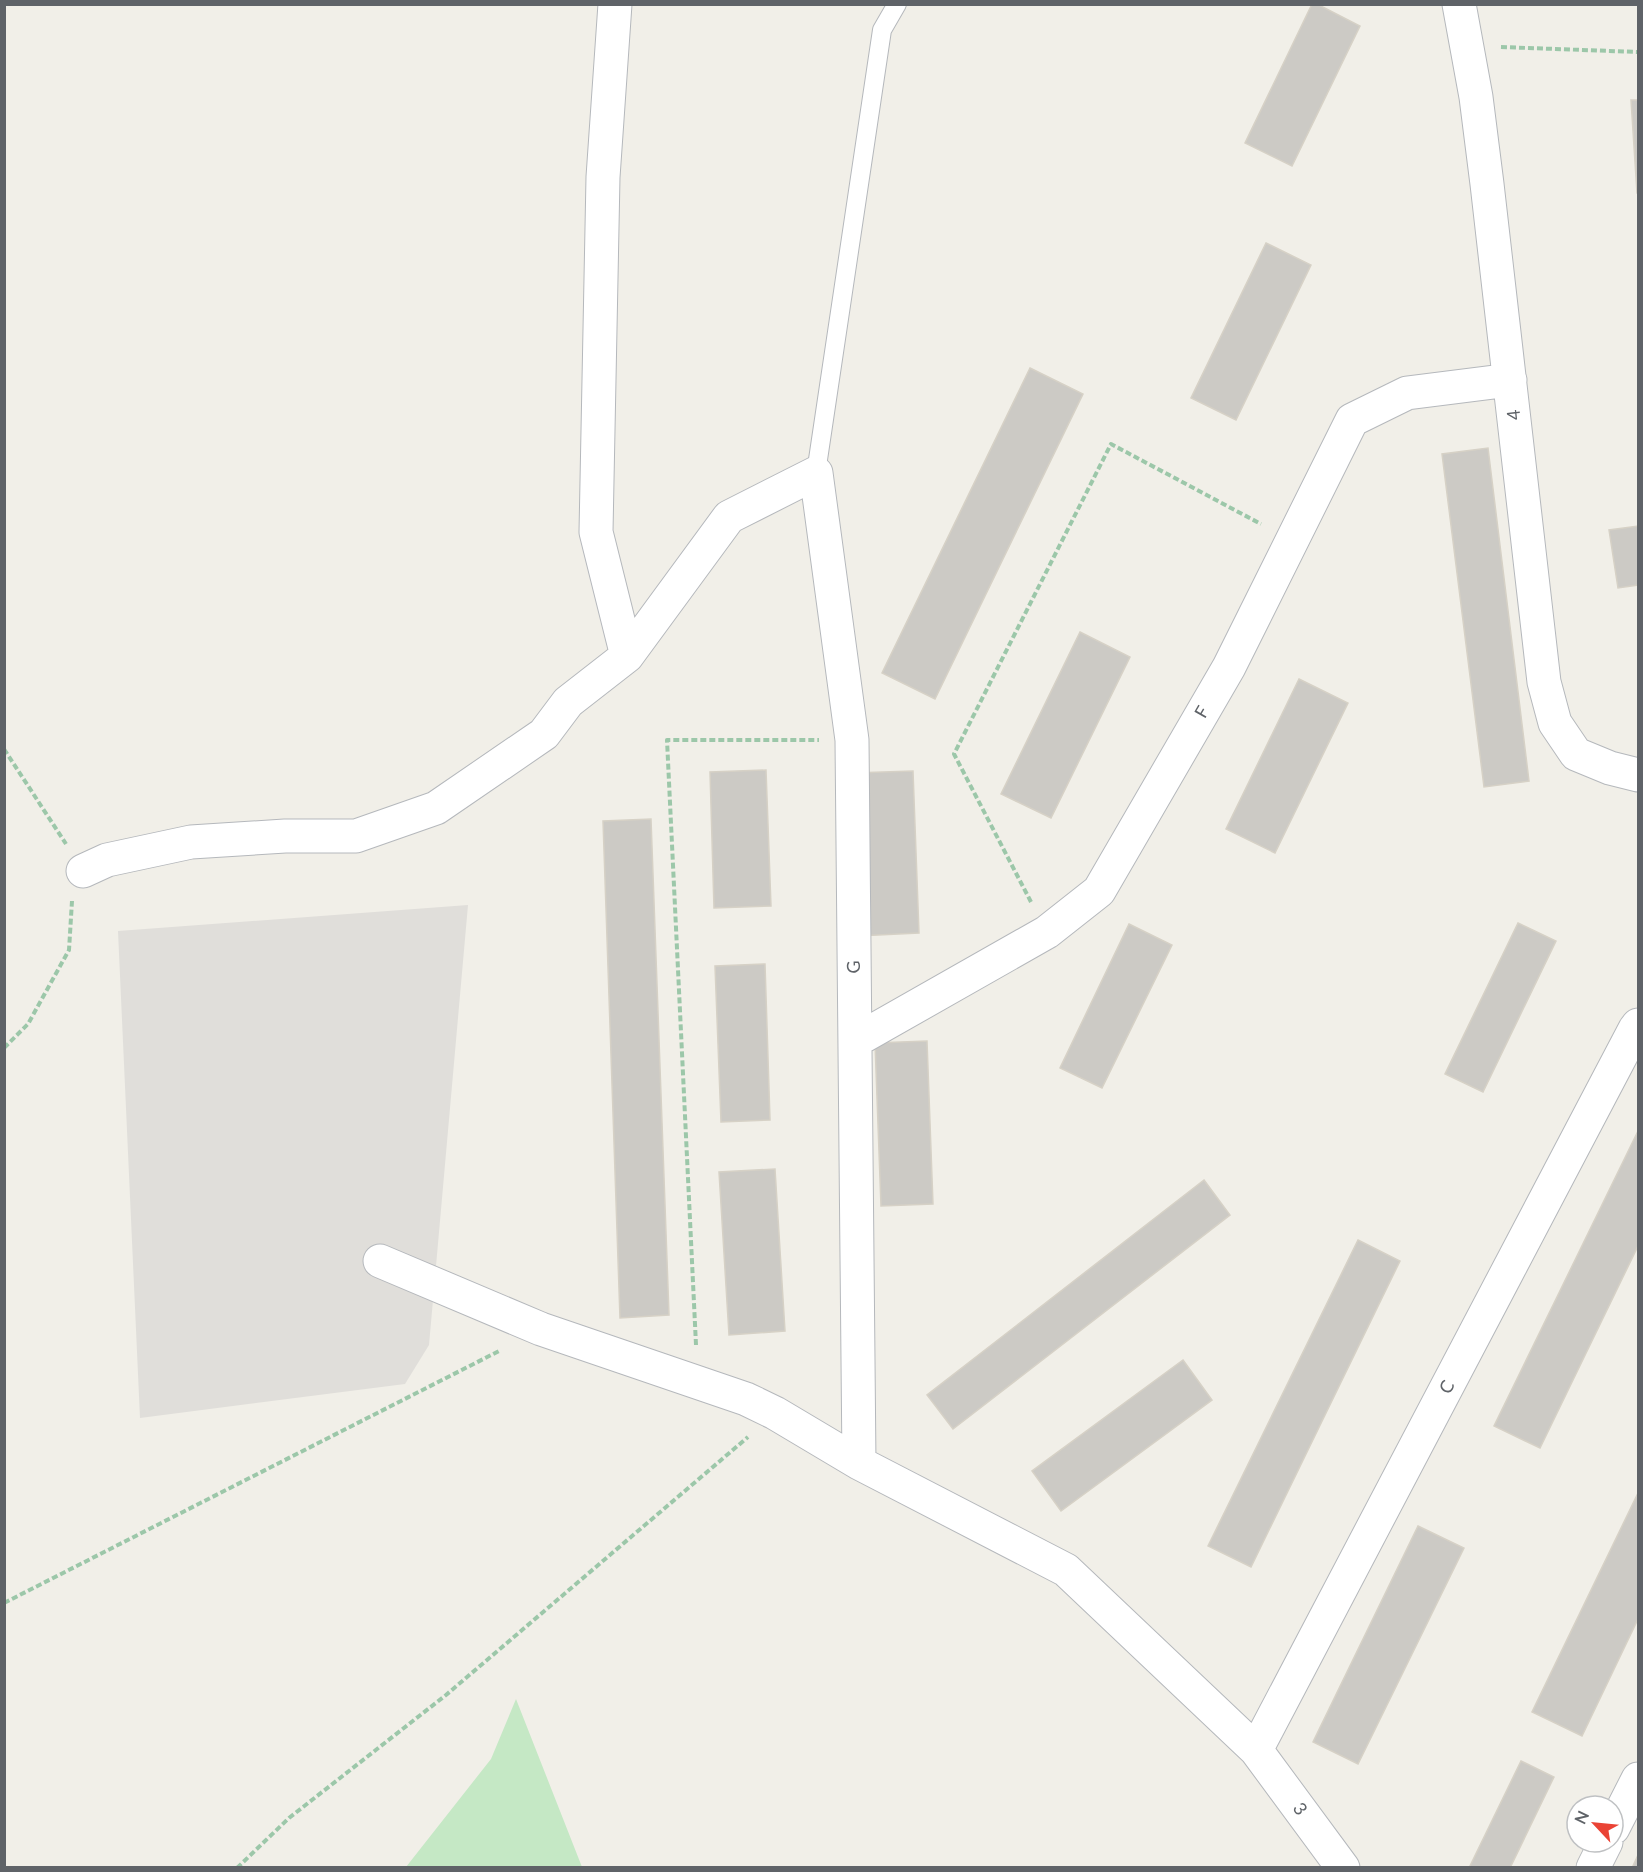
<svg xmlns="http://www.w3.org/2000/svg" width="1643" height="1872" viewBox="0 0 1643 1872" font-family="Lato,sans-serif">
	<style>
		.industrial { fill: #e0deda }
		.green { fill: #c5e8c5 }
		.building { fill: #cccac5; stroke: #d6d1c6; stroke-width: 1.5 }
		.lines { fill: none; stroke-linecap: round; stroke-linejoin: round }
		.lane-casing { stroke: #b5b8bc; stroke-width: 20 }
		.street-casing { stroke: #b5b8bc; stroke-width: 35 }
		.path { stroke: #9cc7a9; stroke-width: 4; stroke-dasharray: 6 3; stroke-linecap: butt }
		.lane { stroke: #fff; stroke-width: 18 }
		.street { stroke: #fff; stroke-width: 33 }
		.labels { text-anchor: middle; stroke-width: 4.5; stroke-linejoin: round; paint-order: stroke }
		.street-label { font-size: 18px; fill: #5f6368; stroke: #fff }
	</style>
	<rect width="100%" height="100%" fill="#f1efe8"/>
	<!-- industrial -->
	<path class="industrial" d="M468,905L429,1345L405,1384L140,1418L118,931Z"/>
	<!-- green -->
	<path class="green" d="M516,1699L582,1867H406L491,1759Z"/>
	<!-- building -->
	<path class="building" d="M1312,4H1317L1360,26L1292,166L1245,143Z
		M1631,100H1638V193H1637Z
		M1266,243L1311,265L1236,420L1191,398Z
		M1030,368L1083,394L935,699L882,673Z
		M1488,448L1529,781L1484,787L1442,454Z
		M1638,526V585L1618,588L1609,530Z
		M1080,632L1130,657L1051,818L1001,794Z
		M1299,679L1348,703L1275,853L1226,829Z
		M766,770L771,906L714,908L710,772Z
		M913,771L919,933L858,936L853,773Z
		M651,819L669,1315L620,1318L603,821Z
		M1518,923L1556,941L1483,1092L1445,1074Z
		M1129,924L1172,945L1102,1088L1060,1068Z
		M765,964L770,1120L721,1122L715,966Z
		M927,1041L933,1204L881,1206L875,1043Z
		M1638,1131V1246L1540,1448L1494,1426Z
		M775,1169L785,1331L729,1335L719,1172Z
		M1204,1180L1230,1215L953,1429L927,1395Z
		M1358,1240L1400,1261L1251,1567L1208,1546Z
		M1183,1360L1212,1400L1061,1511L1032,1471Z
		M1638,1493V1619L1582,1736L1532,1712Z
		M1418,1526L1464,1548L1358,1764L1313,1742Z
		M1521,1761L1554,1777L1510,1868H1469Z
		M1638,1855V1868H1632Z"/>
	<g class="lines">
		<!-- lane casing -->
		<g class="lane-casing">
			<path id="lane" d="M816,473L882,30L897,4"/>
		</g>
		<!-- street casing -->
		<g class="street-casing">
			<path id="street" d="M615,4L603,177L596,532L627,656
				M1459,4L1476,97L1487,184L1544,682L1555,723L1576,754L1610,768L1638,775
				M83,871L107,860L191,842L285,836H356L436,808L544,734L568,702L627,656L729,517L816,473L852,740L859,1463
				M855,1041L1047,932L1099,891L1229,667L1352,420L1407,393L1510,380
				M380,1261L541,1329L746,1399L775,1413L859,1463L1066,1570L1256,1750L1343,1868
				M1256,1750L1635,1029L1638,1025
				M1613,1828L1638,1779
				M1593,1868L1606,1842"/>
		</g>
		<!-- path -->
		<path class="path" d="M1501,47L1638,52
			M4,749L66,844
			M1031,902L954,754L1111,444L1261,524
			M4,1048L28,1024L69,950L72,901
			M696,1345L667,740H819
			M4,1603L501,1350
			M237,1868L289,1818L446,1695L748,1437"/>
		<!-- lane -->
		<use href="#lane" class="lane"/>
		<!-- street -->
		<use href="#street" class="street"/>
	</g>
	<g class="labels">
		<!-- street labels -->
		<g class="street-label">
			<text transform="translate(1514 415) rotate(-96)" y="6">4</text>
			<text transform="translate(1202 712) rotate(-60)" y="6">F</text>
			<text transform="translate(854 967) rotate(-91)" y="6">G</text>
			<text transform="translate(1447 1387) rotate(-62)" y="6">C</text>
			<text transform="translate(1300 1809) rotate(54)" y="6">3</text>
		</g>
	</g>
	<!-- border -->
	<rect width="1643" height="1872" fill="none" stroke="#5f6368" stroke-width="12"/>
	<!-- north arrow -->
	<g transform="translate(1595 1824) rotate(296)"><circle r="28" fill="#ffffff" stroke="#bfc1c3" stroke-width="1.5"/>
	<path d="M0-4.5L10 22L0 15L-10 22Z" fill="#ea4335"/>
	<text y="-9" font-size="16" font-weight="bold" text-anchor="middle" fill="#5f6368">N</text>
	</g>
</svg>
